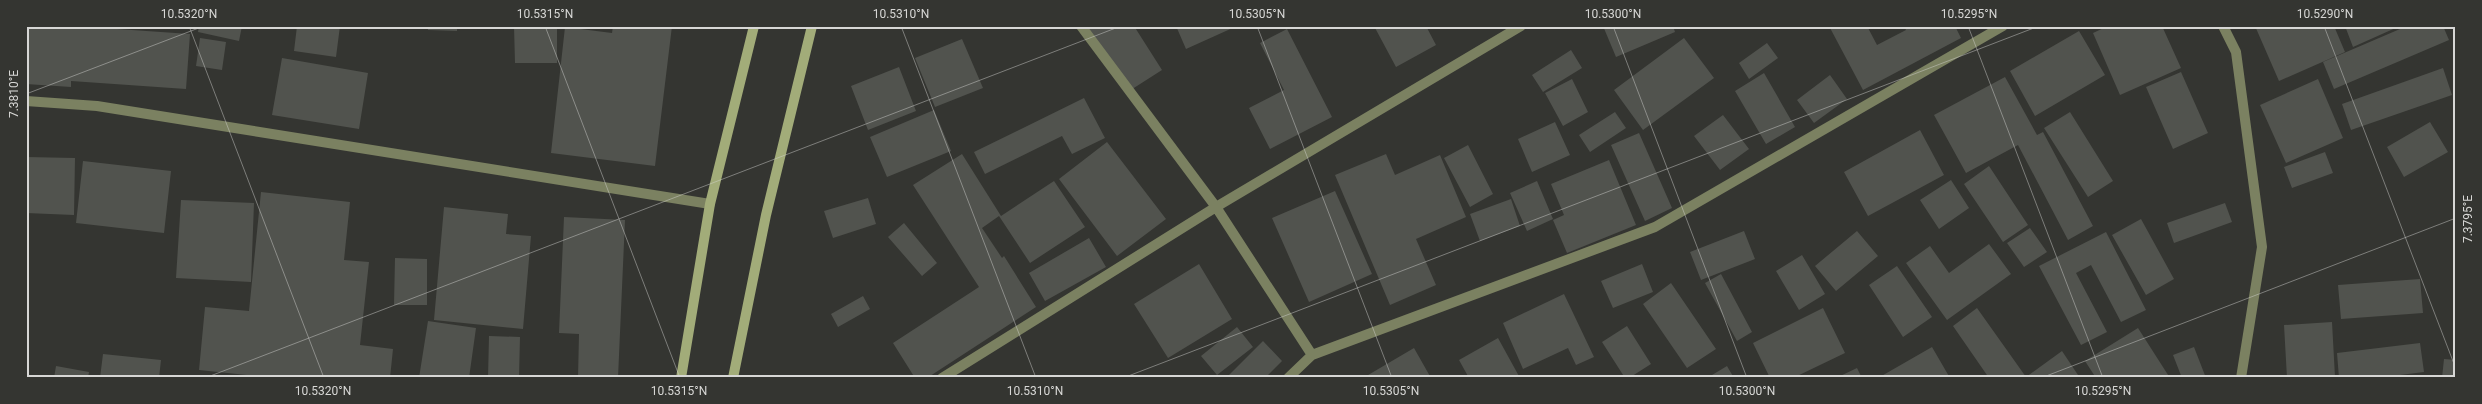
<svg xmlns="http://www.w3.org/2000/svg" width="2482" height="404" viewBox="0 0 2482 404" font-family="Roboto,sans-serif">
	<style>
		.building { fill: #51534e }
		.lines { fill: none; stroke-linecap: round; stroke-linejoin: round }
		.minor { stroke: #7b8161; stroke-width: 10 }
		.secondary { stroke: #a2ac79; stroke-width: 10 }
		.ticks { fill: none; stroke: #d7d7d5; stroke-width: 1; stroke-opacity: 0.45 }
		.neatline { fill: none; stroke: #d7d7d5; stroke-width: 2 }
		.ticks-label { font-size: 12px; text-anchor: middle; fill: #d7d7d5 }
	</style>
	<rect width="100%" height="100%" fill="#343531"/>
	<!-- building -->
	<path class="building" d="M26,26H103V28L190,34L186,89L71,81V87L26,84Z
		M199,26H242L239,41L198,32Z
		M297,26H340L336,57L294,51Z
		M428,26H457V31L428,30Z
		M514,26H557V63H515Z
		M613,26H672L655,166L551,153L565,27L612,33Z
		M1083,26H1134L1162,70L1126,93Z
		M1176,26H1237L1186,49Z
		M1374,26H1426L1436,45L1396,67Z
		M1603,26H1673L1675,32L1616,57Z
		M1829,26H1867L1877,45L1906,30L1904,26H1955L1961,38L1863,90Z
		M2108,26H2162L2181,68L2120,95L2093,33Z
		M2255,26H2334L2345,52L2279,81Z
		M2345,26H2400L2353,47Z
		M2407,26H2443L2449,40L2334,89L2323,62Z
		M1287,29L1332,117L1270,149L1249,108L1284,90L1260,43Z
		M2079,31L2105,75L2035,116L2010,71Z
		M200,38L226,42L222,70L196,66Z
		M1684,38L1714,78L1643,130L1614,90Z
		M962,39L983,88L935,107L915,58Z
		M1767,43L1778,58L1749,79L1739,63Z
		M1571,50L1582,68L1543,92L1532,75Z
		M282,58L368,73L359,129L272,115Z
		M899,67L916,111L868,130L851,86Z
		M2443,68L2452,95L2351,130L2342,104Z
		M2181,72L2208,133L2173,149L2146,87Z
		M1764,73L1795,127L1766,144L1735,91Z
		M1830,75L1847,99L1814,123L1797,100Z
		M2005,77L2037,135L2043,132L2093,226L2068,240L2018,145L1966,173L1934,115Z
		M1572,79L1588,112L1563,126L1545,93Z
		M2318,79L2343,138L2286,163L2260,105Z
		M1084,98L1105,138L1072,154L1062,136L985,174L974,152Z
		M934,110L951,151L887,177L870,137Z
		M1615,112L1626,128L1590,152L1579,135Z
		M2070,112L2113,181L2088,197L2044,128Z
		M1723,115L1749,149L1720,170L1694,136Z
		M1555,122L1570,155L1532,172L1518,139Z
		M2430,122L2448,152L2404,177L2387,147Z
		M1920,130L1944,175L1868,216L1844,172Z
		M1639,133L1672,208L1645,221L1611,145Z
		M1107,142L1166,219L1117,256L1059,179Z
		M1468,145L1493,194L1470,207L1444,158Z
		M2325,152L2333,173L2292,188L2284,167Z
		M962,154L1001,216L1054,181L1085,227L1030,263L999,216L982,228L1002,258L1004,256L1036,307L927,378H915L893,343L979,287L913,185Z
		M1386,154L1395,175L1440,155L1466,217L1416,239L1436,285L1390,305L1335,175Z
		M26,157L75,158L74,215L26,213Z
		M1609,160L1636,225L1567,253L1553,220L1564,215L1551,184Z
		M83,161L171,171L164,233L76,223Z
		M1989,166L2028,225L2003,242L1964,184Z
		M1951,180L1969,208L1939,229L1920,200Z
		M1537,181L1553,219L1527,231L1510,193Z
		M1335,191L1372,274L1309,302L1272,218Z
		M261,192L350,202L344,260L369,262L360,345L393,349L390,378H275L199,370L205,307L249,311Z
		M868,198L876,224L833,238L824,211Z
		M1511,199L1520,226L1480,241L1470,214Z
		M181,200L254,203L251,282L176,278Z
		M2225,203L2232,222L2174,243L2167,223Z
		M444,207L508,214L506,234L531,236L523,329L434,320Z
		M564,217L625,220L618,378H578L579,334L559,333Z
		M2141,219L2174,279L2146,295L2112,235Z
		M904,223L937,263L922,276L888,237Z
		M2030,228L2047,252L2024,267L2007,243Z
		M1744,231L1755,259L1701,280L1690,252Z
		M1857,231L1878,256L1836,291L1815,266Z
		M2106,232L2146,310L2121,322L2091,265L2076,273L2107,332L2081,345L2039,266Z
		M1089,238L1106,267L1045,301L1029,273Z
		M1989,244L2011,274L1947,320L1906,263L1930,246L1949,273Z
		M1802,255L1825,294L1799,310L1776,271Z
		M395,258L427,259V305H394Z
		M1199,264L1232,319L1168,358L1134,304Z
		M1642,264L1653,292L1613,308L1601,281Z
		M1897,266L1932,317L1903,337L1869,285Z
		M1721,274L1752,332L1737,341L1705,283Z
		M2420,279L2423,313L2341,319L2338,285Z
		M1671,283L1716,349L1687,368L1643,304Z
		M1564,294L1594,357L1576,365L1568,348L1523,369L1503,323Z
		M863,296L870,309L838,327L831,314Z
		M1823,308L1845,353L1793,378H1770L1753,343Z
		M1977,308L2026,377L2062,351L2078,375L2075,378H1989L1953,326Z
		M428,321L476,328L469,378H419Z
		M2332,322L2335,377L2287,378L2284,325Z
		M1627,326L1651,364L1629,378H1625L1602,342Z
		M1237,327L1253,347L1217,375L1201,356Z
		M2138,328L2170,378H2096L2085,361Z
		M489,336L520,337L519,378H488Z
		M1498,338L1520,378H1469L1459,360Z
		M1263,341L1282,361L1265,378H1226Z
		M2420,343L2424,372L2376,378H2339L2337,353Z
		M1932,347L1950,378H1878Z
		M2194,347L2206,378H2182L2173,355Z
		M1414,348L1431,378H1363Z
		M103,354L161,360L159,378H100Z
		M2444,359L2456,360V378H2442Z
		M56,366L89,372L88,378H54Z
		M1727,366L1734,378H1707Z
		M1857,368L1862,378H1836Z"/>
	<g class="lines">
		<!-- minor -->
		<path class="minor" d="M1081,26L1216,207L1312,355L1655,227L2003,26
			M2223,26L2236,52L2262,247L2241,378
			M26,101L97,106L710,204
			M942,378L1216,207L1521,26
			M1288,378L1312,355"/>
		<!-- secondary -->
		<path class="secondary" d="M681,378L710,204L754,26
			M733,378L766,215L812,26"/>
	</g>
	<!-- ticks -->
	<path class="ticks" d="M189,26L324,378M545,26L680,378M901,26L1036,378M1257,26L1392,378M1613,26L1747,378M1968,26L2103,378M2324,26L2456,369M26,94L204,26M205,378L1121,26M1123,378L2039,26M2041,378L2456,218"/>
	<!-- border -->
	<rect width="2482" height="404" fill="none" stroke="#343531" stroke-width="55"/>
	<rect x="28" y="28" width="2426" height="348" class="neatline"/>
	<g class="ticks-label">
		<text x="189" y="18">10.5320°N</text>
		<text x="545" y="18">10.5315°N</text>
		<text x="901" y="18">10.5310°N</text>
		<text x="1257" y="18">10.5305°N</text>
		<text x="1613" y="18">10.5300°N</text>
		<text x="1969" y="18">10.5295°N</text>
		<text x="2325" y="18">10.5290°N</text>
		<text transform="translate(14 94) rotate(-90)" y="4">7.3810°E</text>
		<text transform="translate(2468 219) rotate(-90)" y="4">7.3795°E</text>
		<text x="323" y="395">10.5320°N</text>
		<text x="679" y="395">10.5315°N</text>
		<text x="1035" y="395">10.5310°N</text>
		<text x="1391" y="395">10.5305°N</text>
		<text x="1747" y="395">10.5300°N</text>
		<text x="2103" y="395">10.5295°N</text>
	</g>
</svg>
